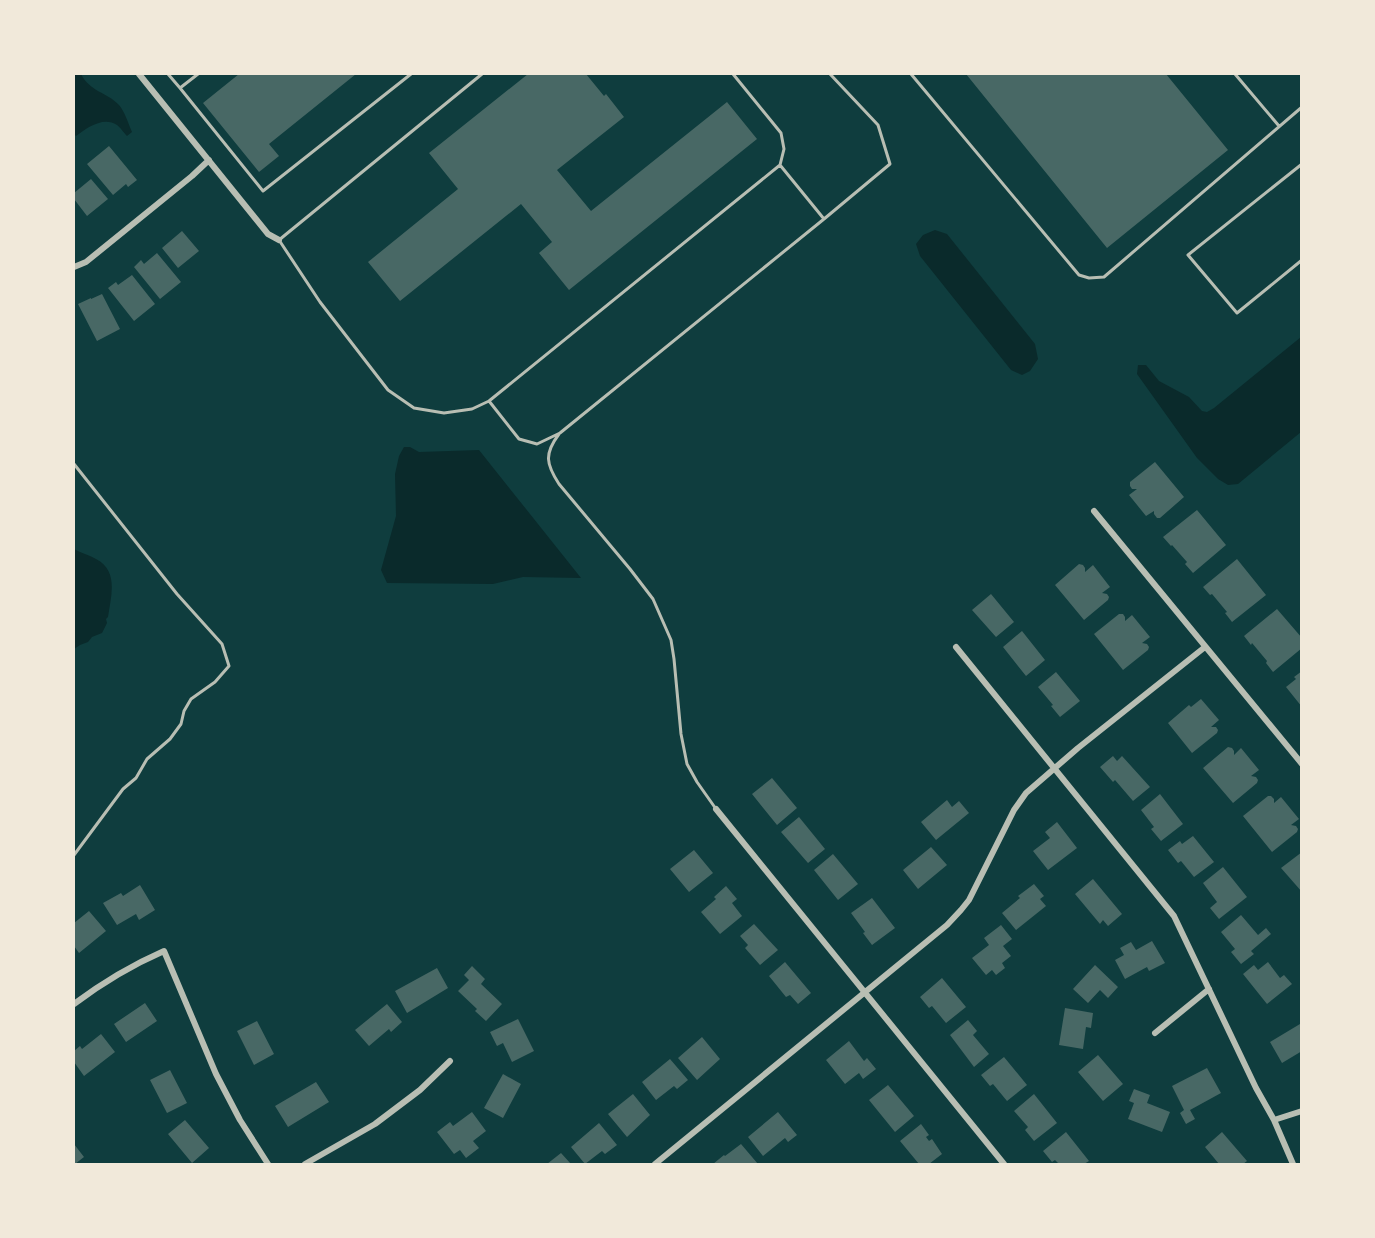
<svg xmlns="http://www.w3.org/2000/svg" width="1375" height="1238" viewBox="0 0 1375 1238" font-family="'Source Serif 4',serif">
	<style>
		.water { fill: #0a2a2b }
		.building { fill: #486865 }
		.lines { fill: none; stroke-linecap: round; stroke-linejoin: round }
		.service { stroke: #b8beb3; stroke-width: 3 }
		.minor { stroke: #b8beb3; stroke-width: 6 }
	</style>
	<rect width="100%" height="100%" fill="#0f3d3e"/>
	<!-- water -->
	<path class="water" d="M74,74H81C90,92 107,92 119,105C125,112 128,123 132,132L127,136C124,133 120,127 117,125C103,116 87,128 76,136L74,134Z
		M935,230L947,234L1035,344L1038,359L1030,371L1022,375L1011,370L920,256L916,244L923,235Z
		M1301,337V432L1238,484L1228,485L1218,479L1197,458L1137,374L1138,365H1146L1159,381L1189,397L1202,411L1207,412L1214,408Z
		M404,447H410L419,452L479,450L581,578L523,577L493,584L387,583L381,570L396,516L395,474L399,456Z
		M74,549C81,553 89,555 96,559C119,571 111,596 108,617L106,619L107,623L102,633L92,637L88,642L80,645L74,649Z"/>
	<!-- building -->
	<path class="building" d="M239,74H356L269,144L279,156L259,172L203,103Z
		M528,74H586L604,96L606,94L624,117L557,170L591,211L727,102L757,139L569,290L539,253L552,242L521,204L400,301L368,262L458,189L429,153Z
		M966,74H1166L1228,150L1107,248Z
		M109,146L137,180L128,187L126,184L113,195L87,164Z
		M91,179L108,199L87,216L74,199V193Z
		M182,231L199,251L178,268L162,248Z
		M157,253L181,282L160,299L134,267L141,260L144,264Z
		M132,275L155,304L134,321L108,288L116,282L118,285Z
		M102,294L120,329L97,341L78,304L91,298V299Z
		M1155,462L1184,497L1160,518H1157L1154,514V511L1146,516L1129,495L1137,489H1132L1130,486V482Z
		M1197,510L1226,545L1193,573L1185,564L1187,562L1172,545L1171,546L1163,537Z
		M1237,559L1266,595L1232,622L1225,613L1227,612L1212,594L1210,595L1203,587Z
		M1079,564L1083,565L1085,568V572L1093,565L1110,587L1102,593L1107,594L1109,597L1108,600L1084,620L1055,585Z
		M991,594L1014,622L996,637L972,610Z
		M1277,609L1302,638V648L1273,672L1266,663L1267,661L1252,643L1251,645L1244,636Z
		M1119,614H1123L1125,617V621L1132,615L1150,637L1142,643L1147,644L1149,647L1148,650L1123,670L1094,634Z
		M1022,631L1045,660L1026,676L1003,647Z
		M1302,671V707L1286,687L1296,679L1294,677Z
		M1056,672L1080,701L1060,717L1051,706L1053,705L1038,687Z
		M1201,699L1219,720L1211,727H1216L1218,730L1217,733L1192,753L1168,723L1189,705L1191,707Z
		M1228,747L1232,748L1234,751V755L1241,748L1259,770L1251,776L1256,777L1258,780L1257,783L1233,803L1203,768Z
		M1113,756L1117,761L1122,756L1150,787L1133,801L1115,780L1113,782L1100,767Z
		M772,778L797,808L777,825L752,794Z
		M1160,794L1183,824L1161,841L1151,829L1154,827L1141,810Z
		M1268,796H1271L1274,799V803L1281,797L1299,819L1291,825L1296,826L1298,829L1297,832L1272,852L1243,816Z
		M947,800L952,807L959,801L969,813L936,840L921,822Z
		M799,817L825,849L808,863L781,832Z
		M1057,822L1077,848L1048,870L1033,851L1050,838L1045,832Z
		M1193,836L1214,862L1194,877L1181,861L1178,863L1168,850L1180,841L1182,844Z
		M931,847L947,865L918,889L903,870Z
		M694,850L713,873L689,892L670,869Z
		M1302,852V892L1281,868Z
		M833,854L858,884L838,900L814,870Z
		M1223,867L1247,897L1219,919L1210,908L1217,902L1203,883Z
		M1093,879L1122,914L1108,926L1103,920L1100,924L1075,894Z
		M1034,884L1044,896L1040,899L1046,906L1016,930L1002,913L1020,898L1018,896Z
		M140,885L155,910L139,920L136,914L117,925L103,903L121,893L123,896Z
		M726,886L737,899L732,903L742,916L720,934L701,912L716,899L714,897Z
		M872,898L895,928L872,945L863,933L865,932L851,913Z
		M89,911L106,931L79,953L74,946V923Z
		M1241,915L1258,935L1266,928L1271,934L1251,951L1254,954L1241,964L1231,952L1235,949L1221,932Z
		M754,924L778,950L760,965L745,948L748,945L740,936Z
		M1001,925L1012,939L1003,946L1011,956L1002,963L1005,968L996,975L992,970L986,975L972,958L989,945L984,938Z
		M1152,941L1165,963L1149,971L1147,967L1125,979L1115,960L1124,955L1120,948L1131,942L1136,950Z
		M785,962L811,993L798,1004L790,995L786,997L769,976Z
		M1268,962L1280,978L1284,975L1292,984L1267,1004L1243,974L1254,965L1258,970Z
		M1095,965L1118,987L1108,998L1100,990L1088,1003L1073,989Z
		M472,966L485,979L481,984L502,1004L486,1021L475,1011L477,1009L458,991L469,980L464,975Z
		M437,968L448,988L407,1013L395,991Z
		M942,978L966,1007L946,1023L932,1006L929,1008L920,997Z
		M145,1003L157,1021L126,1042L114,1024Z
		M387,1004L402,1022L391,1032L389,1029L369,1046L355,1030Z
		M1065,1008L1093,1013L1091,1028L1086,1027L1083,1049L1059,1045Z
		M518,1019L534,1051L512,1062L503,1043L497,1046L490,1032Z
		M968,1020L977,1031L973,1035L989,1054L974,1067L950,1035Z
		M257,1021L274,1054L254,1065L237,1031Z
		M1300,1024L1302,1051L1282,1063L1270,1042Z
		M101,1034L115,1052L84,1076L74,1062V1051L80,1046L82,1049Z
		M702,1037L720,1059L697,1080L678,1058Z
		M849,1041L864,1061L867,1058L876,1069L863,1079L859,1073L845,1084L826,1060Z
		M1098,1055L1123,1084L1103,1101L1078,1072Z
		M1004,1057L1027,1085L1007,1101L993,1084L990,1086L981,1075Z
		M670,1059L688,1080L677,1089L674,1086L656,1100L642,1082Z
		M1207,1068L1221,1093L1190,1110L1195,1119L1186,1124L1180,1113L1184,1110L1172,1086Z
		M170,1070L187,1103L167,1113L150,1080Z
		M503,1074L521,1084L503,1118L484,1108Z
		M316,1082L329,1102L288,1127L275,1106Z
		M888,1085L914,1116L895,1132L869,1100Z
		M1134,1089L1150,1095L1147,1103L1170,1112L1162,1132L1128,1119L1134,1103L1129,1101Z
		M633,1094L650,1115L627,1137L608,1114Z
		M1034,1094L1057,1123L1034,1141L1025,1130L1028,1127L1014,1111Z
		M472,1112L486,1131L473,1141L479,1148L466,1158L460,1150L454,1154L437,1132L450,1122L453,1126Z
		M778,1112L797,1135L788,1142L785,1138L763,1156L748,1137Z
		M185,1120L209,1148L192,1163L168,1134Z
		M599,1123L617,1145L605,1154L602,1151L585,1164L571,1147Z
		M921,1124L929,1135L926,1137L929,1141L932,1139L942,1154L929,1164H919L900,1141Z
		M1066,1132L1089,1161L1084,1164H1059L1055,1160L1052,1162L1043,1151Z
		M1222,1132L1247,1161L1243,1164H1219L1205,1147Z
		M74,1144L84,1157L75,1164H74Z
		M741,1144L758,1164H713L724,1155L725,1156Z
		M561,1153L571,1164H547Z"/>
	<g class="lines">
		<!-- service -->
		<path class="service" d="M168,74L180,88L198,74
			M482,74L279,240L320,302L388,390L414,408L444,413L472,409L489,401L780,165L784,149L781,133L733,74
			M911,74L1079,275L1089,278L1104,277L1302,107
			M1235,74L1279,126
			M180,88L263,191L411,74
			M1302,164L1188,255L1237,313L1302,260
			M824,219L890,164L878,125L830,74
			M489,401L519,439L537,444L560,433L824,219L780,165
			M559,434C544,454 546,464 559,484L630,569L653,599L671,640L674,659L681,734L687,764L697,782L716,809
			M74,464L177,594L222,644L229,666L215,682L191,699L184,711L181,724L170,739L147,759L136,778L123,789L74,855"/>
		<!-- minor -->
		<path class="minor" d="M139,74L268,234L279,240
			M74,267L86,262L192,176L209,160
			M1094,511L1302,764
			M956,647L1174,916L1256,1088L1274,1120L1293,1164
			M716,809L1004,1164
			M74,1004C102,983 132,965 164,951L216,1074L240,1120L268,1164
			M1155,1033L1209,989
			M1274,1120L1302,1111
			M305,1164L375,1124L420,1090L450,1061
			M655,1164L947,925L961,910L969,900L1014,810L1026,793L1078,748L1205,647"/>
	</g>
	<!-- border -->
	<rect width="1375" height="1238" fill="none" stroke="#f1e9da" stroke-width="150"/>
</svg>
